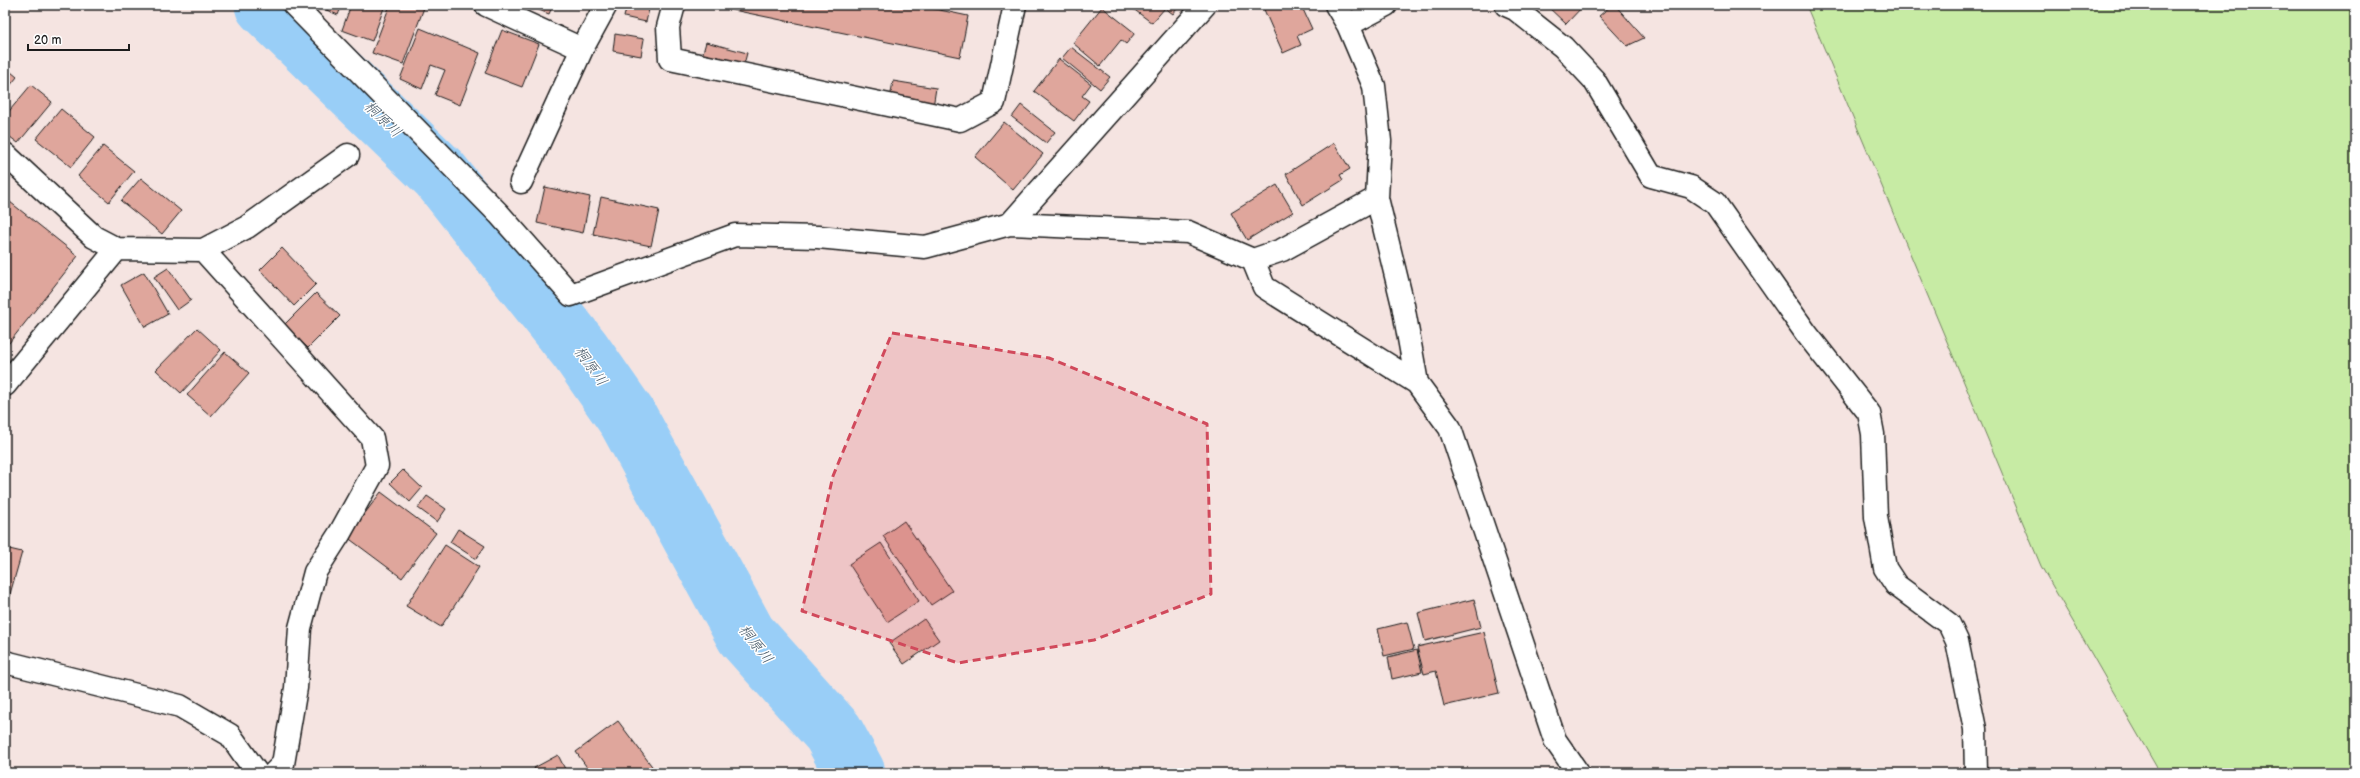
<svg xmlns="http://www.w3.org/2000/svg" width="2360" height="778" viewBox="0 0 2360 778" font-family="'Balsamiq Sans','Klee One',sans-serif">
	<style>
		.green { fill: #c7eba4; stroke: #728460 }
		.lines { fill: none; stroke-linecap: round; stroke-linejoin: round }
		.river { stroke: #99cef7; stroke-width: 61 }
		.building { fill: #dfa69c; stroke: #1c1c1c }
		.minor-casing { stroke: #1c1c1c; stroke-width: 25 }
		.minor { stroke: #fff; stroke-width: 22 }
		.marked { fill: #d1495b; fill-opacity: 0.2; stroke: #d1495b; stroke-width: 3; stroke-dasharray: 8 5; stroke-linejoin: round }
		.labels { text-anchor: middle; stroke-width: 3; stroke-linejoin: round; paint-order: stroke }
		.water-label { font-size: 15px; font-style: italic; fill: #485a69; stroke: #fff }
	</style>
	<rect width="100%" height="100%" fill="#f5e4e1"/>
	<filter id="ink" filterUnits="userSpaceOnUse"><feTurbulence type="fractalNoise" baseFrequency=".025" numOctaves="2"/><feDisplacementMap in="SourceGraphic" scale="8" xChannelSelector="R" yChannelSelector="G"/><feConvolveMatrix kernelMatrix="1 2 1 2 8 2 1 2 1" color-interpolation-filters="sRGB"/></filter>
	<g filter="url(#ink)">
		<!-- green -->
		<path class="green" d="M1806,5H2355V773H2160L2041,566Z"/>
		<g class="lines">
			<!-- river -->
			<path class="river" d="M265,5L440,174L580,350L628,419L746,635L833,732L855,773"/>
		</g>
		<!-- building -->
		<path class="building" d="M315,5H342L338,15Z
			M351,5H385L372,41L342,30Z
			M390,5H425L403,64L372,53Z
			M526,5H553L549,14Z
			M627,5H650L646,22L624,17Z
			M709,5H916L968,16L960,57Z
			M1128,5H1180L1173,14L1165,8L1152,23Z
			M1262,5H1301L1312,29L1297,36L1301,45L1283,53Z
			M1546,5H1584L1566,24Z
			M1612,5H1615L1644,38L1627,46L1599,16Z
			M1102,7L1135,33L1126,44L1121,40L1100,66L1073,43Z
			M420,28L480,53L460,105L435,95L445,70L431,65L422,89L400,79Z
			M502,30L539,44L522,87L485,73Z
			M615,34L644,39L641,56L613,51Z
			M706,42L747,53L742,72L701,60Z
			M1071,47L1110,77L1100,89L1062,58Z
			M1059,59L1091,84L1082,96L1089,101L1074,121L1034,91Z
			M5,67L17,77L5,92Z
			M893,81L936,88L933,107L890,99Z
			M31,85L52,102L18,143L5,133V116Z
			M1021,105L1055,132L1046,143L1012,117Z
			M61,109L95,137L71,167L36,139Z
			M1004,122L1043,154L1013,190L975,157Z
			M1334,143L1350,169L1340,175L1343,180L1303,205L1286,174Z
			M103,146L134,171L109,202L78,176Z
			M141,178L181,211L162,234L121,201Z
			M1277,185L1293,212L1247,240L1231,213Z
			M545,187L590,197L583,233L537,223Z
			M601,197L659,210L651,246L593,234Z
			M5,198L78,256L5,348Z
			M282,248L316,284L294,306L260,270Z
			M168,268L191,300L177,310L154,277Z
			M144,272L168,314L145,327L121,285Z
			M316,293L340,316L308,348L284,325Z
			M197,328L221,350L181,393L156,370Z
			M225,352L249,373L211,416L187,395Z
			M403,470L422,488L410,502L390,483Z
			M381,492L436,533L402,578L347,537Z
			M427,496L446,509L437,522L418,508Z
			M904,521L952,591L931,605L883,536Z
			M458,529L485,546L476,559L450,542Z
			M881,543L919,601L887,622L849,564Z
			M445,545L479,567L441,627L406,606Z
			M5,548L22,552L8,601L5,600Z
			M1474,599L1481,627L1425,641L1418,613Z
			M924,619L939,640L904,664L889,643Z
			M1407,622L1414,649L1384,656L1378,629Z
			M1484,632L1499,693L1444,706L1436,671L1424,674L1417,647Z
			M1417,650L1422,672L1392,679L1388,657Z
			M618,721L657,773H591L576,752Z
			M558,755L567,773H537L534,768Z"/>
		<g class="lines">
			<!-- minor casing -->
			<g class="minor-casing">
				<path id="minor" d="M294,5L499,214L571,295L735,235L818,237L925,247L1010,224L1205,5
					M486,5L582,49
					M674,5L668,27L670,59L960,120L994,102L1015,5
					M1336,5L1348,25L1374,86L1380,141L1377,198L1403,305L1417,383L1450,428L1555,740L1578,773
					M1506,5L1515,9L1563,47L1594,80L1651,176L1691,187L1715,203L1806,333L1869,413L1873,434L1876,517L1885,568L1896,585L1949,624L1957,641L1975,729L1976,773
					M1348,25L1386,5
					M5,154L94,237L117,249L203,250L247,227L348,155
					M521,182L582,49L606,5
					M1010,224L1188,232L1253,260L1264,287L1417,383
					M203,250L372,438L377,466L340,533L315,572L300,628L296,688L283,764L274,773
					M1253,260L1282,250L1377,198
					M5,385L117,249
					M5,662L180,706L230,735L257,773"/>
			</g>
			<!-- minor -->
			<use href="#minor" class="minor"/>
		</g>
	</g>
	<!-- marked area -->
	<path class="marked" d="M892,333L1049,358L1207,424L1211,594L1094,640L958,663L802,611L833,476Z"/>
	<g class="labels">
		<!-- water labels -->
		<g class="water-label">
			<text transform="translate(383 119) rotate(44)" y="5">桐原川</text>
			<text transform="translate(591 366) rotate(54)" y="5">桐原川</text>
			<text transform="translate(756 644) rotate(52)" y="5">桐原川</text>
		</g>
	</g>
	<!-- margin -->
	<rect width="2360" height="778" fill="none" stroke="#fff" stroke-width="20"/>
	<rect x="10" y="10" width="2340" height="758" fill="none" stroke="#1c1c1c" stroke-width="1.5" filter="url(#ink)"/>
	<!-- scale -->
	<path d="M28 44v6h101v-6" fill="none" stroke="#1c1c1c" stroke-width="2"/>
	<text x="34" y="44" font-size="12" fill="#1c1c1c" stroke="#ffffff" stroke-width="3" paint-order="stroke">20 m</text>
</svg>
